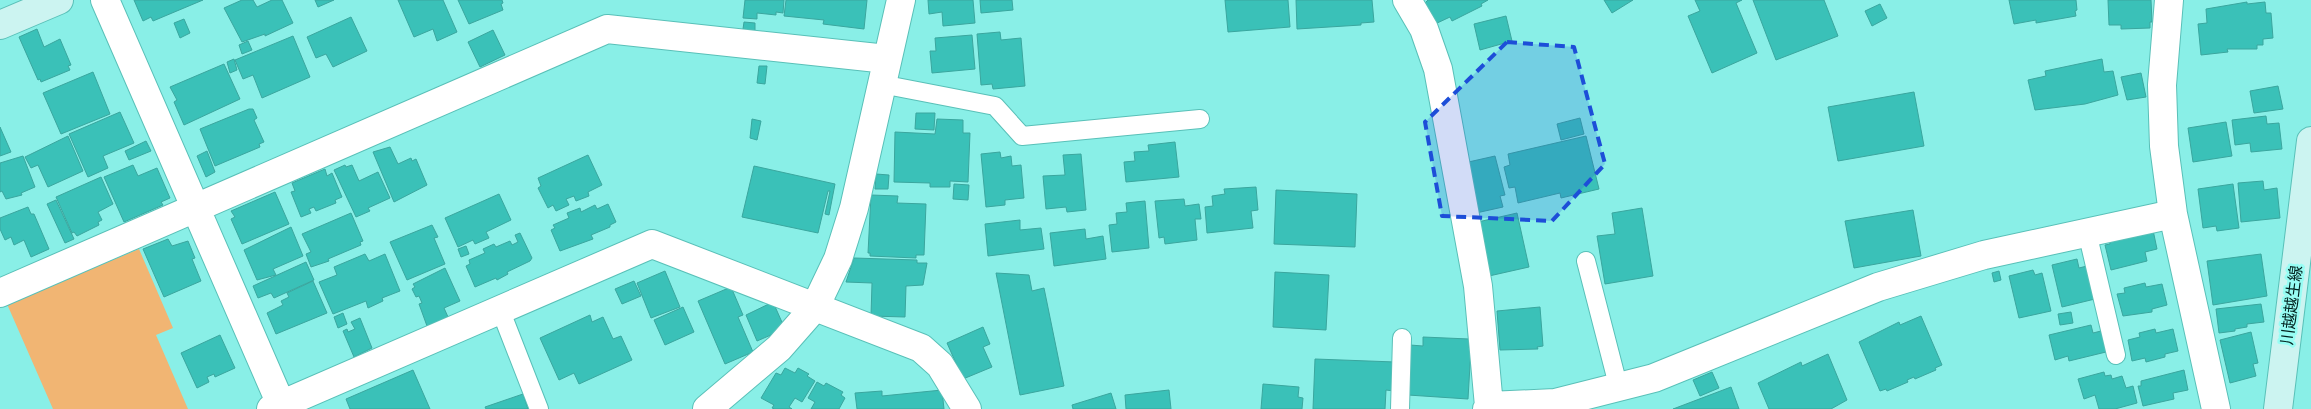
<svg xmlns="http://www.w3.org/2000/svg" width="2311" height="409" viewBox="0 0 2311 409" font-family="Spectral,'Noto Sans JP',serif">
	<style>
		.green { fill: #f1b573 }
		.building { fill: #3ac1b8; stroke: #3aa69e }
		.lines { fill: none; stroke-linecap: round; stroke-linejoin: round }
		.lane-casing { stroke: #59c0b8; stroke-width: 20 }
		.street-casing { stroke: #59c0b8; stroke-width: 30 }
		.secondary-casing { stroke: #59c0b8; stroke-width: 30 }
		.lane { stroke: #fff; stroke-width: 18 }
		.street { stroke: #fff; stroke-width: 28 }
		.secondary { stroke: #ccf4f1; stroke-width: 28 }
		.marked { fill: #1d4ed8; fill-opacity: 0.2; stroke: #1d4ed8; stroke-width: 4; stroke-dasharray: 10 6; stroke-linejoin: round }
		.labels { text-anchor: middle; stroke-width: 5; stroke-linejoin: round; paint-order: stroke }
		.street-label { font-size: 16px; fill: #00201d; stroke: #97fdf4 }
	</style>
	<rect width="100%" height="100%" fill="#89efe7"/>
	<!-- green -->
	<path class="green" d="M139,249L173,328L156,335L188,409H53L7,304Z"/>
	<!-- building -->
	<path class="building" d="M134,0H203L153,21L151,17L143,21Z
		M242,0H253L257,7L272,0H282L293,23L265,36V34L242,42L224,8Z
		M315,0H334L318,7Z
		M398,0H443L457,32L437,41L433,29L414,37Z
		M458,0H502L503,3L501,4L503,10L469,24Z
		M745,0H784L783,13L776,12V15L757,13V19L743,18Z
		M786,0H867L864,29L823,24L824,20L784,16Z
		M928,0H973L975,23L943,26L942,12L929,14Z
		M980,0H1012L1013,10L981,13Z
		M1225,0H1288L1290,27L1228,32Z
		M1296,0H1372L1374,22L1361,23V25L1297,29Z
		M1428,0H1488L1481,4L1482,6L1452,21L1450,17L1435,24L1425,3Z
		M1604,0H1633L1612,13Z
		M1695,0H1742L1736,3L1757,53L1712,73L1688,16L1700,11Z
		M1753,0H1824L1838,36L1776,60Z
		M2009,0H2076L2077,10L2075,11L2076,16L2036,23V20L2014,24Z
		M2108,0H2151L2152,22H2150V28L2121,29V25H2109Z
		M2247,2V4L2265,2L2266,13H2271L2273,38L2263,39V45H2257V49H2227L2228,52L2201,55L2198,24L2207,23L2206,9Z
		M1880,4L1887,18L1872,26L1865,11Z
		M1506,16L1512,41L1480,50L1474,24Z
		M351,17L367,51L333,67L326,54L316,58L307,37Z
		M184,19L190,33L180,38L174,23Z
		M744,22L755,23V31L743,29Z
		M37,29L44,47L60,39L71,65L68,66L70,70L41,82L40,79L38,80L19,37Z
		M493,30L505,55L480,67L468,42Z
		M1000,32L1001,40L1021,38L1025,86L993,89L992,84L981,85L977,34Z
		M972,35L975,69L932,73L930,51H936L935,38Z
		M293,36L310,77L262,98L253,75L243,79L235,60Z
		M248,41L252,50L242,54L239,45Z
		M234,59L237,70L230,73L227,62Z
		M2102,59L2104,72L2113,71L2118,95L2085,104L2035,110L2028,80L2046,76L2045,71Z
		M224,64L240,99L184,125L174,102L177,100L170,87Z
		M759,66H767L765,84L757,83Z
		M93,72L110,114L61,134L43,93Z
		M2141,73L2146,97L2127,100L2121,77Z
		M2278,86L2283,109L2254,113L2250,91Z
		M1914,92L1924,146L1838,161L1828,107Z
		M249,109H253L257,118L254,120L264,142L259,144L260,147L215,166L200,129Z
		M120,112L134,143L103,156L108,168L88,177L69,134Z
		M916,113H935L934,130L915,129Z
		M2266,116L2267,124L2279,123L2282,149L2251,152L2250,143L2235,145L2232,120Z
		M1580,118L1584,134L1561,140L1557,124Z
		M752,119L761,121L757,140L750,138Z
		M937,119L963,120V133H970L968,182L950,181V187H930V183L894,182L895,132L935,134Z
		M2226,122L2232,156L2193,162L2188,128Z
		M0,127L11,152L0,156Z
		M68,136L83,171L48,187L38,165L31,168L25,157Z
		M1586,136L1599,189L1561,198L1560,193L1518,203L1515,187L1509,188L1504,167L1510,165L1508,154Z
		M146,141L151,151L129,160L125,151Z
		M1175,142L1179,177L1126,182L1124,162L1135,161L1134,152L1149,151L1148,145Z
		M390,147L398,164L411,158L412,161L416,159L427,185L394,202L373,152Z
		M207,151L215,172L206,177L197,156Z
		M1000,152L1001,158L1011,156L1012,166L1021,165L1024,198L1005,200V205L986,207L981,154Z
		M1081,154L1086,210L1067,212L1066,207L1046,209L1043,176L1065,175L1063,155Z
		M588,155L602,185L588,192L589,196L576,201L574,196L566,199L569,205L556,211L553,205L548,208L538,188L541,186L538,178Z
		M23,156L35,187L21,193L22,195L6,199L2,191L0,192V163Z
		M1495,156L1505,195L1500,196L1503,207L1476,213L1464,163Z
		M133,165L138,176L157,168L170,198L161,202L163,205L124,222L104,177Z
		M345,165L346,167L352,165L359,181L378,172L390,198L368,208L370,211L356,217L334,170Z
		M754,166L835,184L829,215L825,214L830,191H828L818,233L742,217Z
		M325,169L327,176L332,173L342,197L335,200L336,203L316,211L314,207L309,209L311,213L301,217L291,192L295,191L292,183Z
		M876,174L889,175L888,189H875Z
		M101,177L113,204L98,212L102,220L98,222L99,225L77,236L74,232L72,233L56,197Z
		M2263,181L2264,190L2277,188L2280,218L2241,222L2238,183Z
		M954,184L969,185L968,200L953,199Z
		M2233,184L2239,228L2217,231L2216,226L2203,228L2198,189Z
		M1256,187L1258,210L1251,211L1253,228L1207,233L1205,207L1213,206L1212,196L1225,194L1224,189Z
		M1276,190L1357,194L1355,247L1274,244Z
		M275,192L289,224L242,244L231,219L235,217L231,211Z
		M499,194L511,220L486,232L489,238L475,244L473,240L458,247L445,218Z
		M871,195L898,196L897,203L926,204L924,255H916V258L870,256V253H868Z
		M1184,199L1185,206L1199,204L1201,219H1195L1197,240L1165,244L1164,237L1159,238L1155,201Z
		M56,200L74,239L65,243L47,204Z
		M1145,201L1149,248L1112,252L1109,225L1117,224L1116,213L1127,212L1126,203Z
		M608,204L616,222L610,225V227L591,235L593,239L560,251L551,230L555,228L553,225L569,218L567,213L580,208L581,212L595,205L597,209Z
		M28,207L31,214H34L49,249L31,257L24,240L14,245L11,237L5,240L0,229V218Z
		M1642,208L1653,276L1605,284L1597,236L1615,234L1612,213Z
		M1913,210L1921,256L1854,268L1845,221Z
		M351,213L363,241L360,242L361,245L328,259L329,261L311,267L306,254L311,252L302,234Z
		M1517,213L1529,267L1489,276L1478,222Z
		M1020,220V230L1041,228L1044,249L988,256L985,224Z
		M432,225L438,237L434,238L445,264L407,280L390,242Z
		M291,227L303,256L273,269L276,275L257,280L244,250Z
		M1085,229L1086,239L1103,236L1106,259L1054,266L1050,233Z
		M2153,230L2157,249L2145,252L2147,261L2111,270L2105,245L2110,244L2109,240Z
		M520,233L532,258L530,261L507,272L508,274L497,280L496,278L475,287L466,266L470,264L469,260L485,253L483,249L494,244L496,247L510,241L512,245L518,242L515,235Z
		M168,239L172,246L188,241L195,258L192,259L201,281L164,297L143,249Z
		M466,246L469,254L461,257L458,249Z
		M365,254L369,261L385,254L400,291L382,298L383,301L368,308L366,301L333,314L319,282L337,275L334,267Z
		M2261,254L2267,296L2213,305L2207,261Z
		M854,258L917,260V263H927L923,285L906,286L905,317L871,316L872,283L846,282Z
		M2077,259L2079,268L2087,266L2095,299L2062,307L2052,265Z
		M306,262L314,280L274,298L271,293L258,298L253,286Z
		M445,268L460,301L444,308L448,317L427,326L419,304L422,303L419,296L416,297L412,289L415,287L413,284Z
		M2033,270L2035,275L2042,273L2051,311L2019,318L2009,276Z
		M665,271L680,307L651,318L637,283Z
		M1999,271L2001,280L1994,282L1992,273Z
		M1275,272L1329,275L1326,330L1273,327Z
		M996,273L1029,275L1032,291L1044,288L1064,386L1020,395Z
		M313,281L327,313L276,334L267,313L283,305L281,301L289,297L287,293Z
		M634,281L641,296L622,304L615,289Z
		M2145,283L2146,287L2162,284L2167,305L2152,309V312L2123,316L2117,294L2125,293L2124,288Z
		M731,287L743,315L738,317L753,352L725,364L698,301Z
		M773,302L785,329L757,341L746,315Z
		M2261,304L2264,322L2247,324V327L2235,329V331L2219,333L2216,309Z
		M683,307L694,332L665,345L654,320Z
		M1540,307L1543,346L1537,347L1538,349L1500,350L1497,311Z
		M2071,312L2073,323L2060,325L2058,314Z
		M343,313L347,324L338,328L334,317Z
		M590,315L592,322L603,317L613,339L621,336L632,360L579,384L574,373L559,380L540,338Z
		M1921,316L1942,365L1935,368L1936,370L1915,379L1914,377L1907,380L1908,382L1887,391L1886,389L1880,391L1859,342L1899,322L1900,325Z
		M360,318L372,348L354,357L343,331L347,329L348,332L355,329L351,322Z
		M2091,325L2093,333L2101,331L2106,352L2069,361L2068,356L2055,360L2049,335Z
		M983,327L990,344L983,347L992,367L963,379L947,343Z
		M2155,329L2156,333L2173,329L2178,351L2165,354V357L2146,362L2145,358L2132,361L2128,340L2140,337L2139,333Z
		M2251,332L2258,363L2253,364L2256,376L2230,383L2220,340Z
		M220,335L235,368L215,377L214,374L207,377L209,382L197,388L181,353Z
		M1423,337L1469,339V348H1471L1468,399L1408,395L1410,345L1423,346Z
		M1828,354L1847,400L1831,409H1769L1758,383L1801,362L1802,366Z
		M1315,359L1395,362L1394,391L1386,390L1385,409H1313Z
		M785,368L795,373L798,368L809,374L807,376L815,381L802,402L795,398L789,407L792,409H775L772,408L774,405L761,398L776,373L781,375Z
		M413,370L430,409H350L346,399Z
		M2184,370L2188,390L2173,393L2174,399L2143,406L2138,386H2141V381Z
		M1712,372L1719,388L1700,396L1693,380Z
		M2104,372L2105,376L2111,375L2112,379L2122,376L2126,388L2133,386L2137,403L2115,409H2099L2095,395L2084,399L2078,379Z
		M817,382L824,386L826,383L843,392L841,395L845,398L839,409H811L815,402L808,398Z
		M1263,384L1299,387L1298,397L1303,398L1302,409H1261Z
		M1731,387L1739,409H1673Z
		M942,390L944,409H857L855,393L882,391V396Z
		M1169,390L1171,409H1126L1125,395Z
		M1111,393L1116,409H1073L1072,405Z
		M523,394L528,409H486L485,407Z"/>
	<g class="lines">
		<!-- lane casing -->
		<g class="lane-casing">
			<path id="lane" d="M881,84L995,106L1022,136L1200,119
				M2087,232L2116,355
				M1586,261L1619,389
				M500,309L539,409
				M1400,409L1402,338"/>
		</g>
		<!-- street casing -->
		<g class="street-casing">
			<path id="street" d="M105,0L283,409
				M1407,0L1424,29L1438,69L1478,286L1489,406L1487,409
				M2169,0L2162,85L2164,146L2173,214L2216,409
				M0,293L607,29L887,59
				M1489,406L1555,403L1654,378L1878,287L1984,255L2173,214
				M271,409L652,244L921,348L940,365L967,409
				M707,409L779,348L815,307L838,259L854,208L901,0"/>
		</g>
		<!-- secondary casing -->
		<g class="secondary-casing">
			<path id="secondary" d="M0,25L59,0
				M2278,409L2311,141"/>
		</g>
		<!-- lane -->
		<use href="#lane" class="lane"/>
		<!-- street -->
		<use href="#street" class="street"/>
		<!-- secondary -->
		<use href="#secondary" class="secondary"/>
	</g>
	<!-- marked area -->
	<path class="marked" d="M1507,42L1574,47L1605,164L1552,221L1442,216L1425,122Z"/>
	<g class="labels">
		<!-- street labels -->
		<g class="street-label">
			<text transform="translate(2291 305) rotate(-83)" y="6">川越越生線</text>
		</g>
	</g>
</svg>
